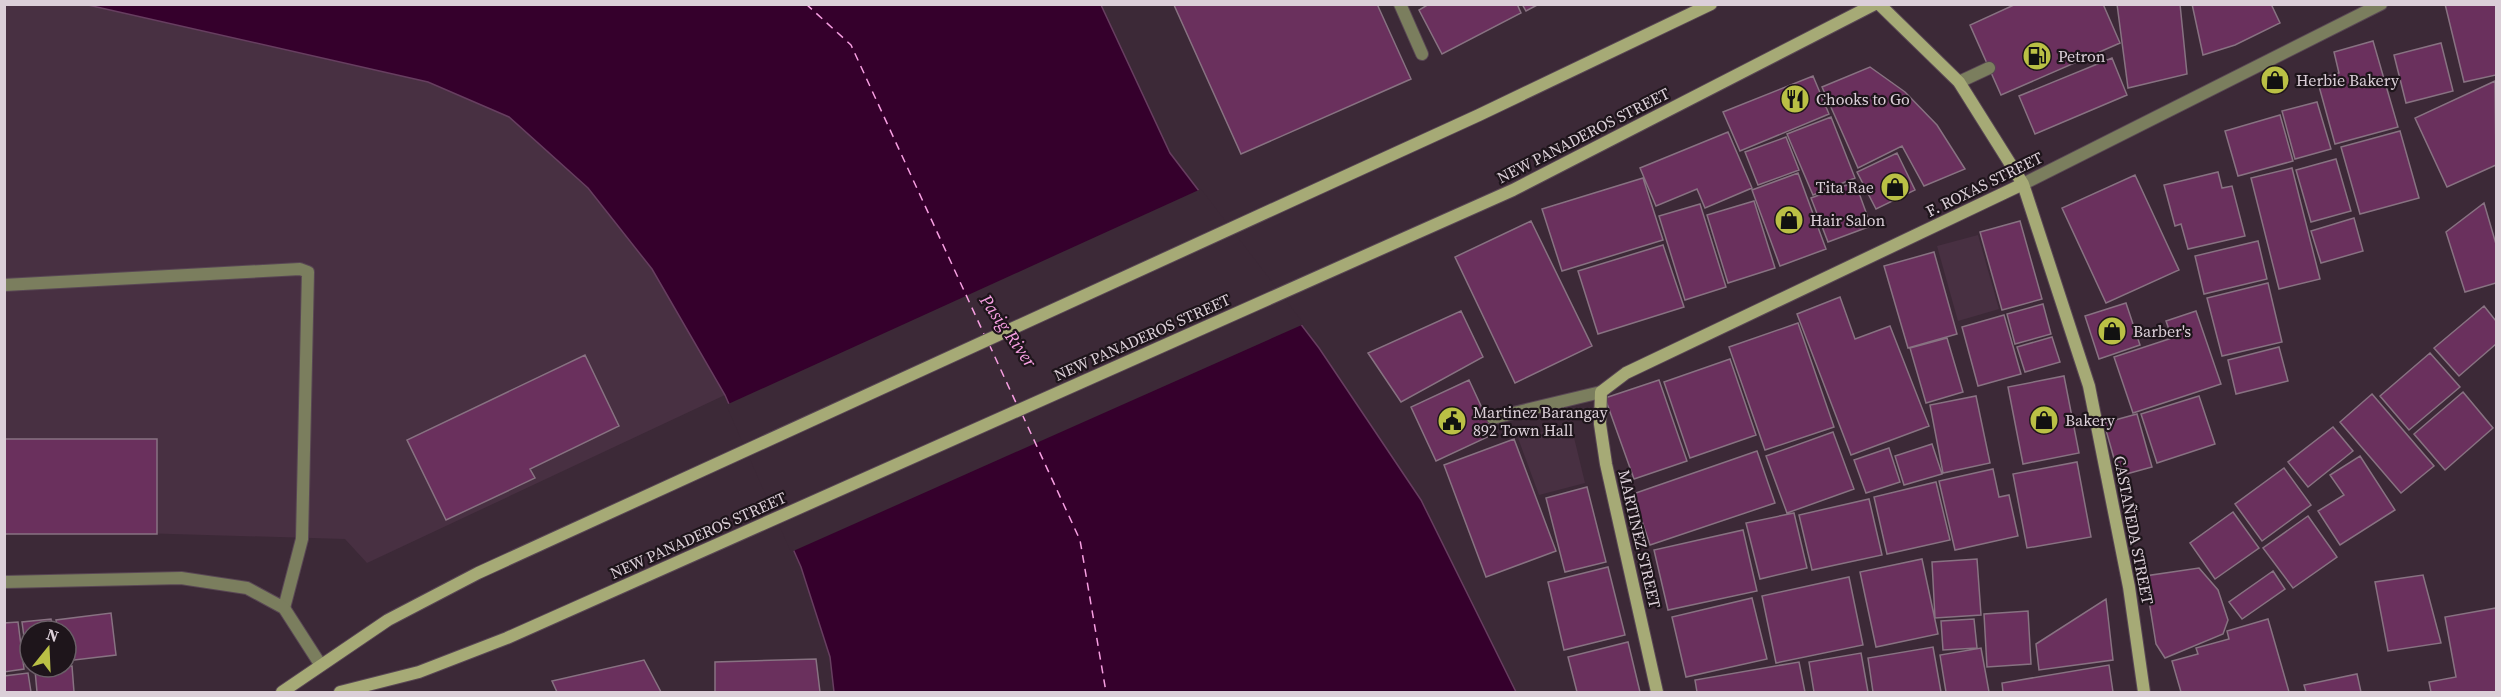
<svg xmlns="http://www.w3.org/2000/svg" width="2501" height="697" viewBox="0 0 2501 697" font-family="'Source Serif 4',serif">
	<style>
		.built { fill: #483042 }
		.water { fill: #35002c; stroke: #673e60; stroke-width: 1.5 }
		.pier { fill: #3c2937 }
		.lines { fill: none; stroke-linecap: round; stroke-linejoin: round }
		.ferry { stroke: #f79fe2; stroke-width: 1.5; stroke-dasharray: 8 6; stroke-linecap: butt }
		.building { fill: #6a305d; stroke: #887282; stroke-width: 1.5 }
		.lane-casing { stroke: #594754; stroke-width: 14 }
		.street-casing { stroke: #594754; stroke-width: 14 }
		.secondary-casing { stroke: #594754; stroke-width: 14 }
		.lane { stroke: #7b7e5e; stroke-width: 12 }
		.street { stroke: #7b7e5e; stroke-width: 12 }
		.secondary { stroke: #a6aa76; stroke-width: 12 }
		.labels { text-anchor: middle; stroke-width: 4.5; stroke-linejoin: round; paint-order: stroke }
		.poi-label { font-size: 16px; fill: #dbcfd8; stroke: #1e151b; text-anchor: start }
		.street-label { font-size: 16px; fill: #dbcfd8; stroke: #1e151b }
		.water-label { font-size: 18px; font-style: italic; fill: #f79fe2; stroke: #1e151b }
	</style>
	<rect width="100%" height="100%" fill="#3c2937"/>
	<!-- built -->
	<path class="built" d="M5,5H88L428,82L509,117L588,188L652,269L725,395L367,563L345,539L5,529Z
		M1978,235L1999,309L1958,321L1937,246Z
		M1571,425L1585,483L1539,495L1518,438Z"/>
	<!-- water -->
	<path class="water" d="M88,5H1101L1170,153L1319,348L1421,500L1516,692H834L830,657L801,567L725,395L652,269L588,188L509,117L428,82Z"/>
	<!-- pier -->
	<path class="pier" d="M1201,189L1304,324L791,552L726,405Z"/>
	<g class="lines">
		<!-- ferry -->
		<path class="ferry" d="M806,4L851,45L984,334
			M989,344L1017,405
			M1022,414L1080,540L1106,692"/>
	</g>
	<!-- building -->
	<path class="building" d="M1377,4L1411,79L1241,154L1174,5Z
		M1429,4H1517L1521,13L1442,54L1419,10Z
		M1522,4H1539L1526,11Z
		M2016,4H2103L2120,43L2001,95L1970,25Z
		M2117,4H2180L2187,74L2128,88Z
		M2192,4H2271L2280,23L2235,45L2203,55Z
		M2445,4H2496V75L2464,82Z
		M2373,41L2398,127L2335,144L2317,79L2339,73L2334,52Z
		M2441,43L2453,91L2406,103L2394,55Z
		M2112,58L2127,95L2035,134L2019,96Z
		M1870,67L1905,92L1937,125L1965,169L1924,186L1902,146L1858,168L1822,87Z
		M1813,76L1829,114L1740,151L1723,112Z
		M2495,81L2496,165L2447,187L2415,118Z
		M2317,102L2331,149L2295,159L2282,111Z
		M2280,115L2293,161L2238,176L2225,131Z
		M1831,117L1855,178L1813,195L1787,134Z
		M2400,131L2419,198L2360,214L2341,147Z
		M1728,132L1752,188L1705,208L1697,189L1656,206L1640,168Z
		M1786,137L1799,170L1758,185L1745,152Z
		M1897,153L1915,190L1876,209L1857,172Z
		M2336,159L2351,211L2311,222L2296,170Z
		M2292,168L2320,279L2279,289L2251,178Z
		M2218,172L2222,188L2232,186L2245,236L2188,249L2181,224L2175,226L2164,185Z
		M1798,173L1826,249L1780,266L1752,190Z
		M2135,175L2179,270L2106,303L2062,208Z
		M1643,178L1663,240L1562,271L1542,209Z
		M1855,182L1871,226L1828,242L1811,198Z
		M1754,201L1775,268L1728,283L1707,215Z
		M2484,203L2496,244V283L2465,292L2446,232Z
		M1700,204L1726,287L1685,300L1659,216Z
		M2354,218L2363,251L2321,263L2311,231Z
		M1531,221L1592,346L1515,383L1455,257Z
		M2020,221L2042,299L2002,310L1980,232Z
		M2258,241L2267,279L2204,294L2195,256Z
		M1663,245L1684,307L1598,334L1578,271Z
		M1934,252L1957,334L1908,348L1884,266Z
		M2268,283L2282,342L2222,356L2207,298Z
		M1840,297L1855,339L1890,326L1929,426L1851,455L1797,314Z
		M2126,303L2140,345L2099,359L2085,316Z
		M2043,304L2051,334L2015,344L2007,314Z
		M2484,306L2496,321V344L2459,376L2434,348Z
		M1461,311L1483,357L1401,402L1368,353Z
		M2196,311L2221,384L2133,413L2114,357L2172,338L2166,321Z
		M2004,315L2021,374L1978,386L1962,327Z
		M1798,323L1834,427L1765,450L1729,347Z
		M2052,337L2060,362L2025,372L2017,347Z
		M1947,338L1963,392L1926,403L1910,348Z
		M2279,347L2288,381L2236,394L2228,360Z
		M2430,353L2460,387L2409,430L2380,396Z
		M585,355L619,426L530,469L535,478L446,520L407,440Z
		M1730,359L1756,435L1690,458L1664,382Z
		M2064,376L2079,453L2023,464L2008,387Z
		M1469,380L1494,434L1436,461L1411,407Z
		M1659,380L1687,461L1634,479L1605,398Z
		M2463,392L2493,428L2445,470L2414,434Z
		M2372,394L2434,466L2401,493L2340,422Z
		M1976,396L1990,463L1943,473L1930,405Z
		M2199,396L2215,444L2157,463L2141,414Z
		M2137,414L2152,467L2119,476L2104,423Z
		M2333,427L2353,451L2308,487L2288,462Z
		M1833,432L1854,489L1787,513L1766,456Z
		M4,439H157V534H4Z
		M1514,439L1556,551L1486,577L1444,465Z
		M1932,444L1942,474L1904,485L1895,456Z
		M1889,448L1900,482L1866,493L1854,460Z
		M1757,451L1775,503L1650,545L1633,494Z
		M2360,456L2395,510L2340,545L2318,511L2344,495L2330,475Z
		M2077,462L2091,537L2027,548L2013,474Z
		M2284,468L2311,505L2262,541L2235,504Z
		M1993,469L1999,497L2009,495L2018,536L1955,550L1939,481Z
		M1936,482L1950,540L1887,554L1874,497Z
		M1587,487L1606,562L1565,572L1546,498Z
		M1869,499L1882,555L1812,570L1799,515Z
		M2233,512L2259,548L2215,579L2190,543Z
		M1794,513L1807,568L1760,579L1746,523Z
		M2308,516L2337,557L2293,588L2263,548Z
		M1743,530L1757,591L1668,610L1654,550Z
		M1922,559L1938,634L1876,647L1860,572Z
		M1977,559L1981,615L1935,618L1932,562Z
		M1608,567L1625,635L1564,650L1548,582Z
		M2199,568L2218,590L2228,620L2223,634L2165,658L2156,644L2145,576Z
		M2273,571L2285,589L2242,619L2229,602Z
		M2423,575L2441,643L2388,651L2375,582Z
		M1849,577L1863,645L1776,663L1762,596Z
		M1752,598L1767,659L1686,677L1672,617Z
		M2106,599L2113,660L2039,670L2036,644Z
		M2496,608V692H2431L2429,682L2456,677L2445,617Z
		M2028,611L2031,664L1987,667L1984,614Z
		M111,613L116,655L66,661V631H58L56,620Z
		M51,619L53,631H30V666H28L22,622Z
		M1974,619L1977,648L1943,650L1941,621Z
		M2268,619L2289,692H2181L2172,661L2198,654L2196,648L2229,639L2227,631Z
		M18,622L24,669L4,672V623Z
		M1628,642L1640,692H1577L1568,657Z
		M1933,647L1941,692H1873L1868,658Z
		M1981,648L1989,692H1946L1940,655Z
		M1861,653L1868,692H1814L1809,662Z
		M816,659L820,692H715V662Z
		M644,660L661,692H557L552,681Z
		M1799,662L1805,692H1697L1695,680Z
		M2109,665L2113,692H2003L2002,683Z
		M72,666L74,692H37L35,670Z
		M28,673L31,692H4V676Z
		M2357,674L2361,692H2306L2304,685Z"/>
	<g class="lines">
		<!-- lane casing -->
		<g class="lane-casing">
			<path id="lane" d="M1959,82L1989,68
				M4,285L300,269L308,272L302,539L284,608
				M1493,418L1601,392"/>
		</g>
		<!-- street casing -->
		<g class="street-casing">
			<path id="street" d="M1400,4L1422,54
				M2023,184L2381,4
				M4,582L181,578L247,588L284,608L320,664"/>
		</g>
		<!-- secondary casing -->
		<g class="secondary-casing">
			<path id="secondary" d="M1879,4L1959,82L2023,184L2089,386L2129,587L2144,692
				M282,692L388,620L478,573L1479,115L1711,4
				M340,692L419,672L507,638L1513,190L1875,4
				M1657,692L1606,464L1600,424L1601,392L1626,373L2023,184"/>
		</g>
		<!-- lane -->
		<use href="#lane" class="lane"/>
		<!-- street -->
		<use href="#street" class="street"/>
		<!-- secondary -->
		<use href="#secondary" class="secondary"/>
	</g>
	<!-- icons -->
	<defs>
		<g id="fuel-disc" transform="scale(1.5)"><circle r="9.5" fill="#bac045" stroke="#1e151b"/><path d="M-5.5-6h7V0h2V4h1.3V-2.5L3-4.5l.8-.8L6-3V5H2.5V1h-1V6h-7ZM-4.2-4.7v3.2H.2V-4.7Z" fill="#111"/></g>
		<g id="shop-disc" transform="scale(1.5)"><circle r="9.5" fill="#bac045" stroke="#1e151b"/><path d="M-5-2.5h2.3a2.7 3.5 0 0 1 5.4 0H5L5.5 6h-11ZM-1.5-2.5h3a1.5 2.3 0 0 0-3 0Z" fill="#111"/></g>
		<g id="restaurant-disc" transform="scale(1.5)"><circle r="9.5" fill="#bac045" stroke="#1e151b"/><path d="M-5-6h1v4h1v-4h1v4h1v-4h1v5L-1.5 .5V6h-2V.5L-5-1ZM5-6V6H3V1.5H1.5Q1.5-4 5-6Z" fill="#111"/></g>
		<g id="civic-disc" transform="scale(1.5)"><circle r="9.5" fill="#bac045" stroke="#1e151b"/><path d="M-.6-6.5H3V-4.5H.6V-3L4-1V1h2V6H-6V1h2V-1L-.6-3ZM-1.2 2.5V6h2.4V2.5Z" fill="#111"/></g>
	</defs>
	<g fill-rule="evenodd">
		<use href="#fuel-disc" x="2037" y="56"/>
		<use href="#shop-disc" x="2275" y="80"/>
		<use href="#restaurant-disc" x="1795" y="99"/>
		<use href="#shop-disc" x="1895" y="187"/>
		<use href="#shop-disc" x="1789" y="220"/>
		<use href="#shop-disc" x="2112" y="331"/>
		<use href="#shop-disc" x="2044" y="420"/>
		<use href="#civic-disc" x="1452" y="421"/>
	</g>
	<g class="labels">
		<!-- poi labels -->
		<g class="poi-label">
			<text x="2058" y="62">Petron</text>
			<text x="2296" y="86">Herbie Bakery</text>
			<text x="1816" y="105">Chooks to Go</text>
			<text x="1874" y="193" text-anchor="end">Tita Rae</text>
			<text x="1810" y="226">Hair Salon</text>
			<text x="2133" y="337">Barber's</text>
			<text x="1473" y="418">Martinez Barangay<tspan x="1473" dy="18">892 Town Hall</tspan></text>
			<text x="2065" y="426">Bakery</text>
		</g>
		<!-- street labels -->
		<g class="street-label">
			<text transform="translate(1583 135) rotate(-27)" y="6">NEW PANADEROS STREET</text>
			<text transform="translate(1984 184) rotate(-26)" y="6">F. ROXAS STREET</text>
			<text transform="translate(1142 337) rotate(-24)" y="6">NEW PANADEROS STREET</text>
			<text transform="translate(2134 530) rotate(79)" y="6">CASTAÑEDA STREET</text>
			<text transform="translate(698 535) rotate(-24)" y="6">NEW PANADEROS STREET</text>
			<text transform="translate(1640 539) rotate(77)" y="6">MARTINEZ STREET</text>
		</g>
		<!-- water labels -->
		<g class="water-label">
			<text transform="translate(1008 331) rotate(55)" y="6">Pasig River</text>
		</g>
	</g>
	<!-- border -->
	<rect width="2501" height="697" fill="none" stroke="#dbcfd8" stroke-width="12"/>
	<!-- north arrow -->
	<g transform="translate(48 649) rotate(18)"><circle r="28" fill="#1e151b" stroke="#6a5f67" stroke-width="1.5"/>
	<path d="M0-4.5L10 22L0 15L-10 22Z" fill="#bac045"/>
	<text y="-9" font-size="16" font-weight="bold" text-anchor="middle" fill="#dbcfd8">N</text>
	</g>
</svg>
